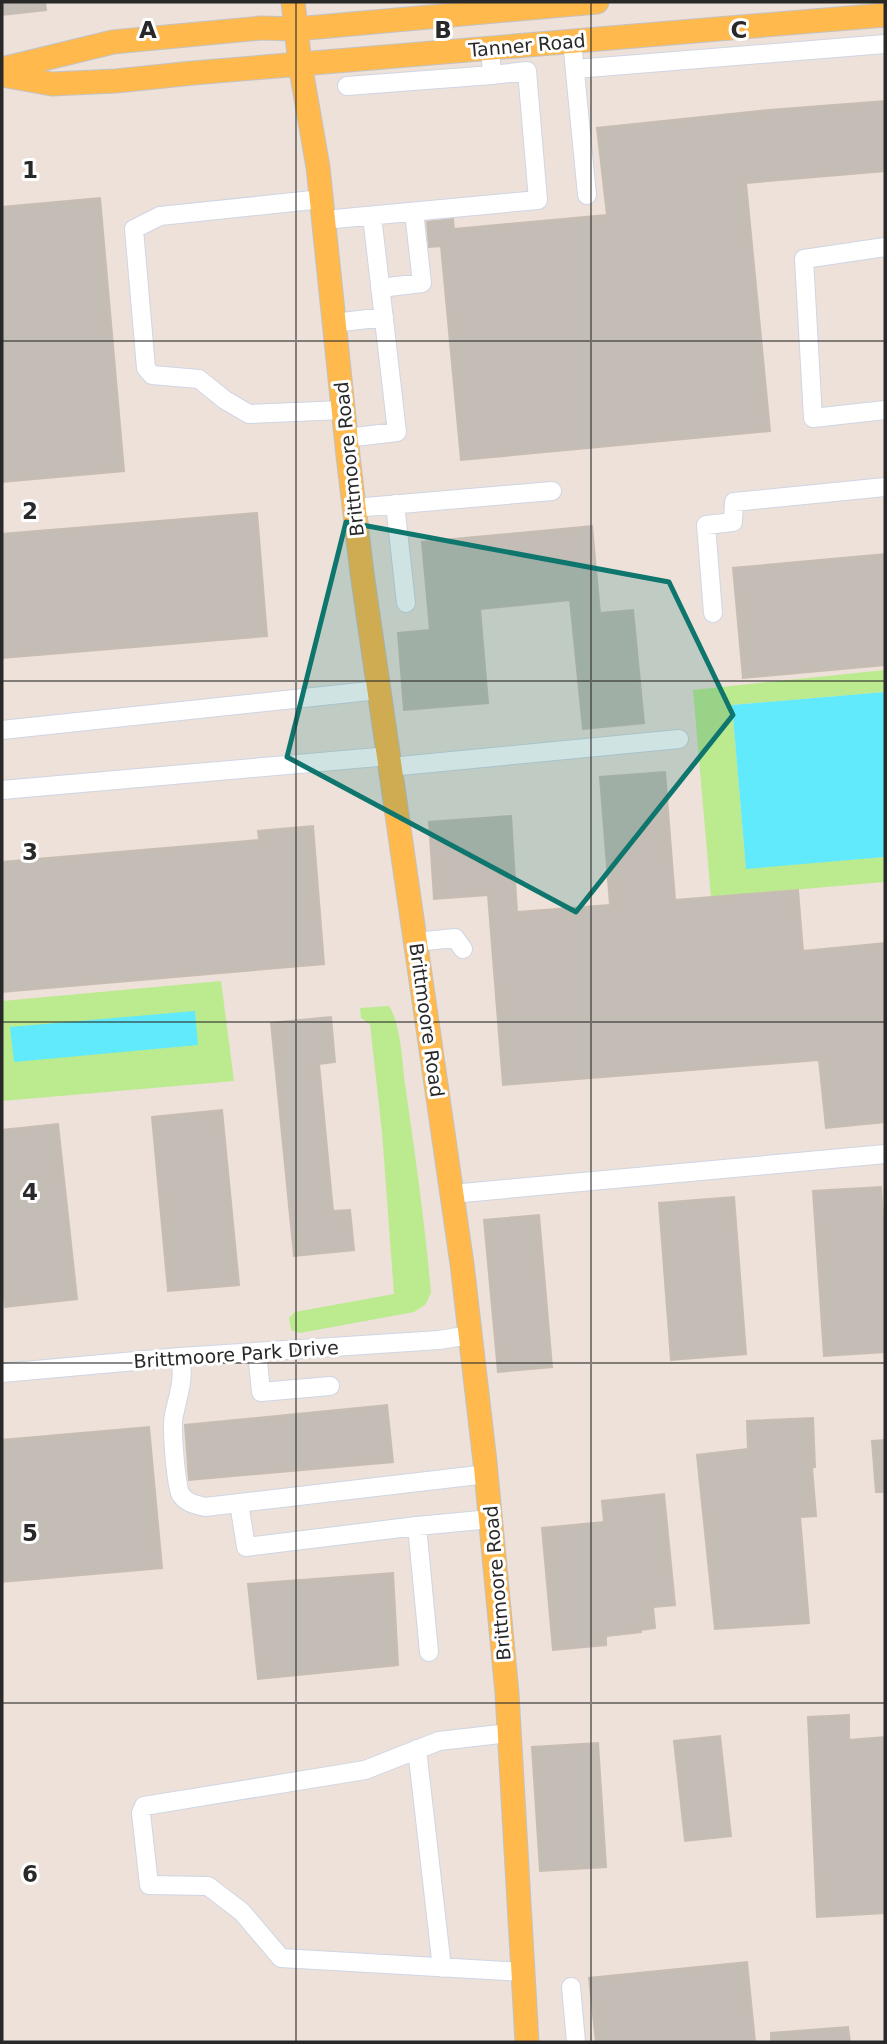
<svg xmlns="http://www.w3.org/2000/svg" width="887" height="2044" viewBox="0 0 887 2044" font-family="'DejaVu Sans',sans-serif">
	<style>
		.green { fill: #bcea8f }
		.water { fill: #60eafb }
		.building { fill: #c4bdb5; stroke: #c8bdb3; stroke-width: 2 }
		.lines { fill: none; stroke-linecap: round; stroke-linejoin: round }
		.minor-casing { stroke: #ced6e4; stroke-width: 20 }
		.major-casing { stroke: #c3c3c3; stroke-width: 25 }
		.minor { stroke: #fff; stroke-width: 18 }
		.major { stroke: #ffb94c; stroke-width: 23 }
		.marked { fill: #0f766e; fill-opacity: 0.2; stroke: #0f766e; stroke-width: 5; stroke-linejoin: round }
		.grid { fill: none; stroke: #292929; stroke-width: 2; stroke-opacity: 0.55 }
		.labels { text-anchor: middle; stroke-width: 6; stroke-linejoin: round; paint-order: stroke }
		.street-label { font-size: 19px; fill: #292929; stroke: #fff }
		.grid-label { font-size: 23px; text-anchor: middle; font-weight: bold; fill: #292929; stroke: #fff; stroke-width: 6; stroke-linejoin: round; paint-order: stroke }
	</style>
	<rect width="100%" height="100%" fill="#ede1d9"/>
	<!-- green -->
	<path class="green" d="M885,670V692L732,705L746,868L885,857V882L711,897L693,690Z
		M221,981L234,1081L2,1101V1001Z
		M389,1006C401,1024 402,1062 405,1084C415,1154 425,1223 431,1293L425,1305L414,1312L300,1333L291,1330L289,1318L295,1312L394,1294L382,1132L370,1024L361,1018L360,1008Z"/>
	<!-- water -->
	<path class="water" d="M885,692V857L746,869L732,705Z
		M195,1011L198,1045L14,1062L10,1027Z"/>
	<!-- building -->
	<path class="building" d="M2,2H45L46,10L2,15Z
		M885,101V171L746,183L770,431L461,460L441,246L429,247L427,222L453,219L454,229L607,215L597,128L769,110Z
		M100,198L124,471L2,482V207Z
		M257,513L267,636L2,658V534Z
		M592,526L600,613L633,610L644,723L583,729L570,600L480,609L488,703L404,710L398,633L430,630L422,542Z
		M885,554V665L743,678L733,568Z
		M665,772L675,900L798,890L803,951L885,943V1122L826,1128L819,1060L503,1085L488,895L434,899L429,822L511,816L517,912L610,905L600,777Z
		M313,826L324,964L2,992V862L259,840L258,831Z
		M331,1017L335,1062L319,1064L333,1211L350,1210L354,1250L294,1256L271,1023Z
		M222,1110L239,1285L168,1291L152,1117Z
		M58,1124L77,1299L5,1307L2,1273V1130Z
		M881,1187L885,1257V1352L824,1356L813,1191Z
		M734,1197L746,1354L671,1360L659,1203Z
		M539,1215L552,1367L498,1372L484,1220Z
		M387,1405L393,1462L189,1480L185,1425Z
		M813,1418L815,1467H812L816,1516L800,1517L809,1623L715,1629L697,1455L748,1449L747,1421Z
		M149,1427L162,1568L2,1582V1440Z
		M885,1440V1492H876L872,1441Z
		M664,1494L675,1605L653,1607L655,1628L641,1630V1632L606,1636V1645L553,1650L542,1528L604,1522L602,1501Z
		M393,1573L398,1665L258,1679L248,1584Z
		M849,1715V1740L885,1737V1913L817,1917L808,1717Z
		M720,1736L731,1836L685,1841L674,1741Z
		M598,1743L606,1867L540,1871L532,1747Z
		M747,1962L755,2042H596L589,1978Z
		M848,2027L850,2042H771V2033Z"/>
	<g class="lines">
		<!-- minor casing -->
		<g class="minor-casing">
			<path id="minor" d="M572,41L587,195
				M575,69L885,44
				M347,86L492,75
				M322,199L160,216L134,229L146,368L152,375L199,379L225,400L249,414L343,410
				M324,220L538,200L527,71L492,75L490,48
				M885,247L804,259L813,418L885,410
				M380,288L422,283L414,212
				M334,323L384,317
				M346,438L397,432L372,216
				M395,504L406,603
				M354,508L552,491
				M713,613L706,525L733,522L734,502L885,487
				M2,730L379,690
				M390,767L679,739
				M2,790L389,756
				M415,942L455,938L463,949
				M452,1194L885,1154
				M257,1352L261,1392L330,1386
				M180,1357C185,1379 178,1395 174,1415C171,1426 176,1488 181,1495C188,1504 195,1504 205,1507L487,1474
				M2,1373L180,1357L439,1340L470,1335
				M239,1503L246,1547L417,1526
				M429,1652L417,1526L491,1519
				M509,1733L439,1741L365,1770L144,1806L141,1813L149,1885L208,1886L242,1912L281,1958L523,1972
				M417,1749L442,1968
				M571,1987L576,2042"/>
		</g>
		<!-- major casing -->
		<g class="major-casing">
			<path id="major" d="M293,2L300,64L318,167L348,456L362,573L462,1264L485,1462L507,1693L527,2042
				M2,69L113,42L261,28L296,29L597,2
				M2,75L52,84L116,81L193,73L885,15"/>
		</g>
		<!-- minor -->
		<use href="#minor" class="minor"/>
		<!-- major -->
		<use href="#major" class="major"/>
	</g>
	<!-- marked area -->
	<path class="marked" d="M346,522L669,582L733,715L576,912L287,757Z"/>
	<!-- grid -->
	<path class="grid" d="M296,2V2042M591,2V2042M2,341H885M2,681H885M2,1022H885M2,1363H885M2,1703H885"/>
	<g class="labels">
		<!-- street labels -->
		<g class="street-label">
			<text transform="translate(527 45) rotate(-5)" y="7">Tanner Road</text>
			<text transform="translate(349 459) rotate(-96)" y="7">Brittmoore Road</text>
			<text transform="translate(427 1020) rotate(82)" y="7">Brittmoore Road</text>
			<text transform="translate(236 1354) rotate(-4)" y="7">Brittmoore Park Drive</text>
			<text transform="translate(497 1583) rotate(-95)" y="7">Brittmoore Road</text>
		</g>
	</g>
	<g class="grid-label">
		<text x="148" y="38">A</text>
		<text x="443" y="38">B</text>
		<text x="739" y="38">C</text>
		<text x="30" y="178">1</text>
		<text x="30" y="519">2</text>
		<text x="30" y="860">3</text>
		<text x="30" y="1200">4</text>
		<text x="30" y="1541">5</text>
		<text x="30" y="1882">6</text>
	</g>
	<!-- border -->
	<rect width="887" height="2044" fill="none" stroke="#292929" stroke-width="7"/>
</svg>
